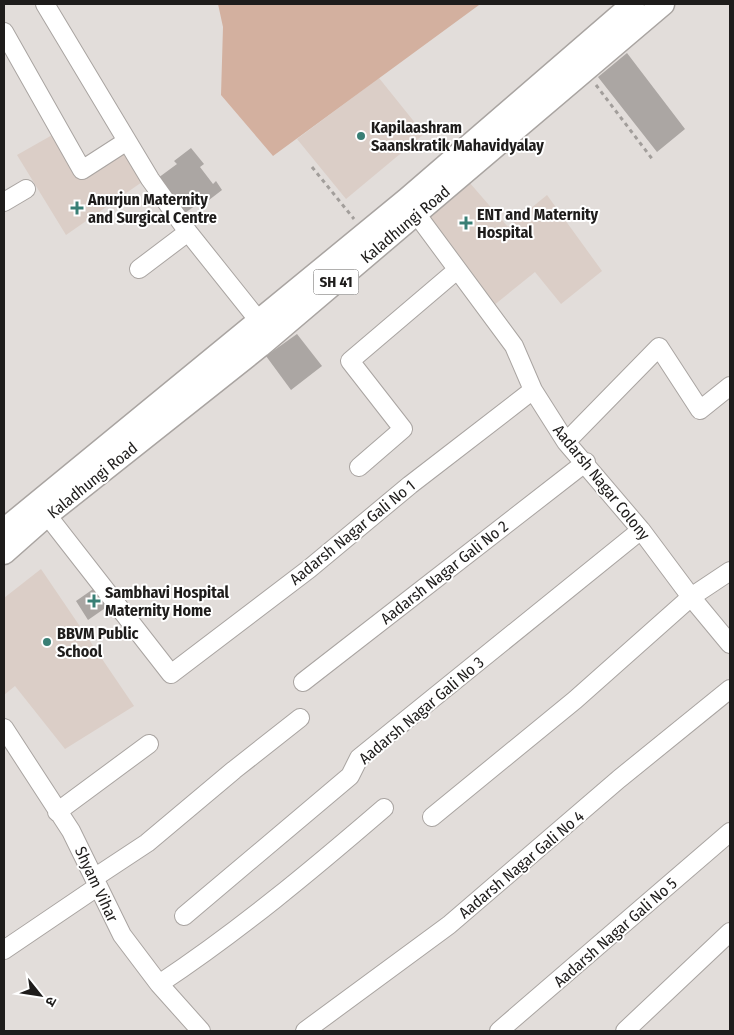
<svg xmlns="http://www.w3.org/2000/svg" width="734" height="1035" viewBox="0 0 734 1035" font-family="'Fira Sans Condensed','Noto Sans Devanagari',sans-serif">
	<style>
		.built { fill: #dbcec7 }
		.green { fill: #d3b09f }
		.building { fill: #aba6a3 }
		.lines { fill: none; stroke-linecap: round; stroke-linejoin: round }
		.minor-casing { stroke: #a9a4a1; stroke-width: 20 }
		.major-casing { stroke: #a9a4a1; stroke-width: 25 }
		.path { stroke: #a29e9b; stroke-width: 3; stroke-dasharray: 4 4; stroke-linecap: butt }
		.minor { stroke: #fff; stroke-width: 18 }
		.major { stroke: #fff; stroke-width: 22 }
		.poi-dot { fill: #397f75; stroke: #fff; stroke-width: 2 }
		.labels { text-anchor: middle; stroke-width: 4; stroke-linejoin: round; paint-order: stroke }
		.shield { fill: #fff; stroke: #62605f; stroke-width: 1 }
		.shield-label { font-size: 15px; font-weight: bold; fill: #1e1c1b }
		.poi-label { font-size: 16px; font-weight: bold; fill: #1e1c1b; stroke: #fff; text-anchor: start }
		.street-label { font-size: 16px; fill: #1e1c1b; stroke: #fff }
	</style>
	<rect width="100%" height="100%" fill="#e2ddda"/>
	<!-- built -->
	<path class="built" d="M379,78L424,134L346,199L297,139Z
		M54,134L78,175L121,149L142,182L66,235L17,155Z
		M469,182L508,227L547,195L602,271L561,304L535,272L493,306L425,219Z
		M41,569L134,706L65,749L15,686L4,695V598Z"/>
	<!-- green -->
	<path class="green" d="M218,4H478L479,5L273,156L221,95L223,27Z"/>
	<!-- building -->
	<path class="building" d="M627,53L685,129L657,152L598,77Z
		M191,148L204,164L200,167L213,184L216,181L222,190L209,200L207,197L185,213L158,178L177,164L174,161Z
		M297,334L322,366L291,390L266,356Z
		M99,585L111,604L88,620L76,601Z"/>
	<g class="lines">
		<!-- minor casing -->
		<g class="minor-casing">
			<path id="minor" d="M45,4L150,179L188,232L259,321
				M4,32L82,170L127,141
				M4,202L26,189
				M409,204L514,346L533,390L566,442L641,530L691,597L730,644
				M139,269L188,232
				M566,442L659,347L700,410L730,386
				M359,467L403,429L350,361L457,270
				M40,506L171,674L309,569L410,485L533,390
				M303,682L586,462
				M4,728L71,831L122,935L159,984L201,1031
				M57,812L149,744
				M432,817L575,700L691,597L730,571
				M94,878L147,843L234,770L300,718
				M184,916L350,776L359,758L641,530
				M4,950L97,887
				M159,984C239,931 312,870 384,808
				M305,1031L449,925L619,779L730,689
				M499,1031L730,832
				M625,1031L730,932"/>
		</g>
		<!-- major casing -->
		<g class="major-casing">
			<path id="major" d="M4,530L406,200L633,4
				M4,553L47,515L260,346L663,4"/>
		</g>
		<!-- path -->
		<path class="path" d="M596,85L653,160
			M312,167L354,219"/>
		<!-- minor -->
		<use href="#minor" class="minor"/>
		<!-- major -->
		<use href="#major" class="major"/>
	</g>
	<!-- markers -->
	<g class="poi-dot">
		<circle cx="361" cy="136" r="5"/>
		<path d="M74.5 200.5h5v5h5v5h-5v5h-5v-5h-5v-5h5z"/>
		<path d="M463.5 215.5h5v5h5v5h-5v5h-5v-5h-5v-5h5z"/>
		<path d="M91.5 593.5h5v5h5v5h-5v5h-5v-5h-5v-5h5z"/>
		<circle cx="47" cy="642" r="5"/>
	</g>
	<g class="labels">
		<!-- shield labels -->
		<rect class="shield" x="313.5" y="269.5" width="45" height="25" rx="4"/>
		<g class="shield-label">
			<text x="336" y="287">SH 41</text>
		</g>
		<!-- poi labels -->
		<g class="poi-label">
			<text x="371" y="133">Kapilaashram<tspan x="371" dy="18">Saanskratik Mahavidyalay</tspan></text>
			<text x="88" y="205">Anurjun Maternity<tspan x="88" dy="18">and Surgical Centre</tspan></text>
			<text x="477" y="220">ENT and Maternity<tspan x="477" dy="18">Hospital</tspan></text>
			<text x="105" y="598">Sambhavi Hospital<tspan x="105" dy="18">Maternity Home</tspan></text>
			<text x="57" y="639">BBVM Public<tspan x="57" dy="18">School</tspan></text>
		</g>
		<!-- street labels -->
		<g class="street-label">
			<text transform="translate(405 224) rotate(-40)" y="6">Kaladhungi Road</text>
			<text transform="translate(92 480) rotate(-39)" y="6">Kaladhungi Road</text>
			<text transform="translate(602 482) rotate(51)" y="6">Aadarsh Nagar Colony</text>
			<text transform="translate(352 532) rotate(-39)" y="6">Aadarsh Nagar Gali No 1</text>
			<text transform="translate(444 572) rotate(-38)" y="6">Aadarsh Nagar Gali No 2</text>
			<text transform="translate(421 710) rotate(-40)" y="6">Aadarsh Nagar Gali No 3</text>
			<text transform="translate(521 864) rotate(-40)" y="6">Aadarsh Nagar Gali No 4</text>
			<text transform="translate(97 884) rotate(65)" y="6">Shyam Vihar</text>
			<text transform="translate(615 932) rotate(-41)" y="6">Aadarsh Nagar Gali No 5</text>
		</g>
	</g>
	<!-- border -->
	<rect width="734" height="1035" fill="none" stroke="#1e1c1b" stroke-width="10"/>
	<!-- north arrow -->
	<g transform="translate(40 995) rotate(120)" stroke="#ffffff" stroke-width="4" paint-order="stroke">
	<path d="M0-4L9 19L0 12L-9 19Z" fill="#1e1c1b"/>
	<text y="-8" font-size="14" font-weight="bold" text-anchor="middle" fill="#1e1c1b">उ</text>
	</g>
</svg>
